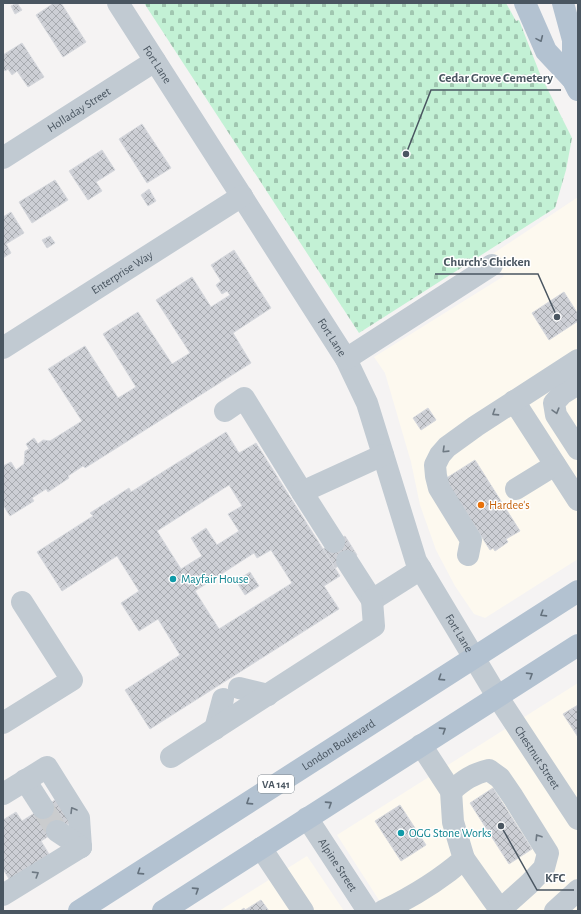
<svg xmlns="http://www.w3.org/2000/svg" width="581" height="914" viewBox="0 0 581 914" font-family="'Alegreya Sans',sans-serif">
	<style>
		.commercial { fill: #fdf9ef }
		.cemetery { fill: url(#cemetery-stones) }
		.building { fill: url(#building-cross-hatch); stroke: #d7d9de; fill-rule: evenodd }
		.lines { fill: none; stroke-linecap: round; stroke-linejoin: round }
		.minor-tunnel { stroke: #caccce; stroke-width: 22; stroke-dasharray: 22 11; stroke-linecap: butt }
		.minor { stroke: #c1cad2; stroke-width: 22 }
		.major { stroke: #b3c2d1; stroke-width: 22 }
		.oneway { stroke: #64717d }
		.oneway2 { stroke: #6e7983 }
		.food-dot { fill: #e8710a; stroke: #fff; stroke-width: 1.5 }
		.culture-dot { fill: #0f9aa8; stroke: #fff; stroke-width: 1.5 }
		.labels { text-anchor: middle; stroke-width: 3; stroke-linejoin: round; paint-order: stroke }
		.shield { fill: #fff; stroke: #808990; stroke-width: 1 }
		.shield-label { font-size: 11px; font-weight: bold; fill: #4a5661 }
		.street-label { font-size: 12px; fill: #4a5661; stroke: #fff }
		.food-label { font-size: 12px; fill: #c56008; stroke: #fff; text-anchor: start }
		.culture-label { font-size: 12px; fill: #0d838f; stroke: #fff; text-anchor: start }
		.leader { fill: none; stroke: #4a5661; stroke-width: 1.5 }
		.callout-dot { fill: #4a5661; stroke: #fff; stroke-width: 1.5 }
		.callout-label { font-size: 13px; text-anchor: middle; font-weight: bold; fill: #4a5661; stroke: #fff; stroke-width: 3; stroke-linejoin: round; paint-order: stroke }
	</style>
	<defs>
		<pattern id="cemetery-stones" width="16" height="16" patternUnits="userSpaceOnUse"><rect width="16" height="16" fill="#c3f1d5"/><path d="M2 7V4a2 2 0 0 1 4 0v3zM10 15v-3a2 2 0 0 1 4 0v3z" fill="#a0c6b0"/></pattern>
		<pattern id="building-cross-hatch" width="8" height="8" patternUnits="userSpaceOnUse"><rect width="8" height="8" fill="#cdcfd5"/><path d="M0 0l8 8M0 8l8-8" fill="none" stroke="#a8abb0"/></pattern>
	</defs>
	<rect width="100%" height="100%" fill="#f5f3f3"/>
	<!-- commercial -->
	<path class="commercial" d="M578,197V559L485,618L474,614L455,586L436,550L420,505L411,462L385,373L374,357L504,276L491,255Z
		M578,683V911H386L337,835Z
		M307,856L344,911H219Z"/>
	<!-- cemetery -->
	<path class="cemetery" d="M144,3H506L516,21L519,20L540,74L572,138L566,170L555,208L359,333Z"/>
	<!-- building -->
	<path class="building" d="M17,3L22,10L15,14L11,6Z
		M54,3H61L86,42L63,57L36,15Z
		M22,43L44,77L28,87L17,71L12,75L8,69L5,71L3,69V55Z
		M142,124L171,168L147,183L119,139Z
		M102,150L115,170L96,182L102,191L88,200L69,171Z
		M55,180L68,200L32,223L19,202Z
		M149,189L156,201L148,206L141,195Z
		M11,212L24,233L6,244L11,253L3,258V217Z
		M50,236L55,243L47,248L42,240Z
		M234,250L271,308L233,333L251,363L85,468L83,466L68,476L69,478L48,492L46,489L32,498L34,501L10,516L3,505V466L11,462L16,470L24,464L25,451L29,449L26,444L34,438L38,444L43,440L50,441L82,421L48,369L85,346L118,398L136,387L103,334L138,312L172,364L190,353L156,300L192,277L211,307L230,295L227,291L222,294L216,285L221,281L211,265Z
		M564,292L578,314V321L549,340L532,313Z
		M428,408L436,420L421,430L413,418Z
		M226,432L239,453L256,443L340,576L324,586L339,609L150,729L125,690L180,655L158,619L139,631L121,603L139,591L117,556L62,591L37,552L93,516L90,513L129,488L131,492ZM229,485L242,506L228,514L239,531L217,545L206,528L191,538L202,556L181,569L157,531ZM271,550L292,583L219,629L195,591L254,553L257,558Z
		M475,460L520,531L506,539L508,542L495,551L493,548L490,550L445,479Z
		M345,536L357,555L335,568L323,549Z
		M250,572L259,586L245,595L236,581Z
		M578,705V737L563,714Z
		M493,788L532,849L509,864L470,803Z
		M58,798L73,821L41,841L52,859L12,884L3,869V820L16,812L22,821Z
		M400,805L426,845L401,861L375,821Z
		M261,900L269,911H240L244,908L245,910Z"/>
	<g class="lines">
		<!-- minor-tunnel -->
		<path class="minor-tunnel" d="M43,808L57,831"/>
		<!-- minor -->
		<g class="minor">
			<path id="s1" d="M118,3L346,359L367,403L416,561L497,696L578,819"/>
			<path id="s2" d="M3,158L155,61"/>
			<path id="s3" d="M3,348L242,196"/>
			<path d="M346,359L492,265"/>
			<path d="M578,384L562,394L554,403L556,415L578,449"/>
			<path d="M514,401L578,500"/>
			<path d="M225,411L244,398L302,492"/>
			<path d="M516,489L555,465"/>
			<path d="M334,542L302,492L383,455"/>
			<path d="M468,555L471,540L439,488L436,476L435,465L440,455L447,447L476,426L578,360"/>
			<path d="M347,561L372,600L421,569"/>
			<path d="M239,688L268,695"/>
			<path d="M3,723L72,680L22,602"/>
			<path d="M215,729L223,699"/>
			<path d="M171,757L374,626L372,600"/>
			<path d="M25,780L43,808"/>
			<path d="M451,791C464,780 472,774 489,770L500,778L513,797L548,853L544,868L529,884L500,910"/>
			<path d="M3,794L47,767L79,818L81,847"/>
			<path id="s4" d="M307,818L368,911"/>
			<path d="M57,831L81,847"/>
			<path d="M261,848L303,911"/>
			<path d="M464,859L501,911"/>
			<path d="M3,895L81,847"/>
			<path d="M383,911C412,897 440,880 464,859L453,822L451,791L421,745"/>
			<path d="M555,911L578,890"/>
		</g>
		<!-- major -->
		<g class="major">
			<path d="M525,3L546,51L573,80L578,90"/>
			<path d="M563,3L573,40V80"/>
			<path id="s5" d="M79,911L578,591"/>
			<path d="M163,911L578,645"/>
		</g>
	</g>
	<!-- one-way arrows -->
	<defs><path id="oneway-chevron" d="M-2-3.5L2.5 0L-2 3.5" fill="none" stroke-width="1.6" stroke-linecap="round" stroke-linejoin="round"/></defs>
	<g class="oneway">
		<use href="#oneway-chevron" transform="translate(540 39) rotate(66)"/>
		<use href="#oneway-chevron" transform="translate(543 614) rotate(148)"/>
		<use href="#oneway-chevron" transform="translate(530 675) rotate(-32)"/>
		<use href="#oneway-chevron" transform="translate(441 678) rotate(147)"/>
		<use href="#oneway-chevron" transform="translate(443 730) rotate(-33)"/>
		<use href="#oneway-chevron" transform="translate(249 802) rotate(147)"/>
		<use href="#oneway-chevron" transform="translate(329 804) rotate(-33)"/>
		<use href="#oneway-chevron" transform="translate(140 872) rotate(147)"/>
		<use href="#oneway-chevron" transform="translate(196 890) rotate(-33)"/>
	</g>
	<g class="oneway2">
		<use href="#oneway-chevron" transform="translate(556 411) rotate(74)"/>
		<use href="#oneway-chevron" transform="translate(495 413) rotate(147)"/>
		<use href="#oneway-chevron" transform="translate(445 450) rotate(136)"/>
		<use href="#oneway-chevron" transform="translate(73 810) rotate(-121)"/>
		<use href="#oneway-chevron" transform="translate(538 837) rotate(-122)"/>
		<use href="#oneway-chevron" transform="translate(36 874) rotate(-32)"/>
	</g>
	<!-- markers -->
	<circle class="food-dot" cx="481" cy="505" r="4"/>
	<g class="culture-dot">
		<circle cx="173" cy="579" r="4"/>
		<circle cx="401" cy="833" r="4"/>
	</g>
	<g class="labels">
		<!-- shield labels -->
		<rect class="shield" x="258" y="775" width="36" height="18" rx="3"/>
		<g class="shield-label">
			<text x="276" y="788">VA 141</text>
		</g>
		<!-- street labels -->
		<g class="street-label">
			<text dy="4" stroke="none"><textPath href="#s1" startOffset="73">Fort Lane</textPath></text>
			<text dy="4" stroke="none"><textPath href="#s2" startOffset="90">Holladay Street</textPath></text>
			<text dy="4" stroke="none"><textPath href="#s3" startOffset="141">Enterprise Way</textPath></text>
			<text dy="4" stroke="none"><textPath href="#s1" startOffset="397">Fort Lane</textPath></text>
			<text dy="4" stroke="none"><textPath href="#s1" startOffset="721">Fort Lane</textPath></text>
			<text dy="4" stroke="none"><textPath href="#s5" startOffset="308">London Boulevard</textPath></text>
			<text dy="4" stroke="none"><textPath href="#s1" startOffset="868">Chestnut Street</textPath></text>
			<text dy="4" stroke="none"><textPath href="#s4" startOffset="56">Alpine Street</textPath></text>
		</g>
		<!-- food labels -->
		<g class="food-label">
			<text x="489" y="509">Hardee's</text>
		</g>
		<!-- culture labels -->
		<g class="culture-label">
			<text x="181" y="583">Mayfair House</text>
			<text x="409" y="837">OGG Stone Works</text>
		</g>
	</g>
	<!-- callouts -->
	<path class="leader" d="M406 154L431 90H561M557 317L538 274H435M501 826L537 890H574"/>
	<g class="callout-dot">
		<circle cx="406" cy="154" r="4"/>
		<circle cx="557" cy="317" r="4"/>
		<circle cx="501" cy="826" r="4"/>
	</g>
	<g class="callout-label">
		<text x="496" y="82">Cedar Grove Cemetery</text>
		<text x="487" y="266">Church's Chicken</text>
		<text x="555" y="882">KFC</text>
	</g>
	<!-- border -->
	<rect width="581" height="914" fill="none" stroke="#4a5661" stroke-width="8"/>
</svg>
